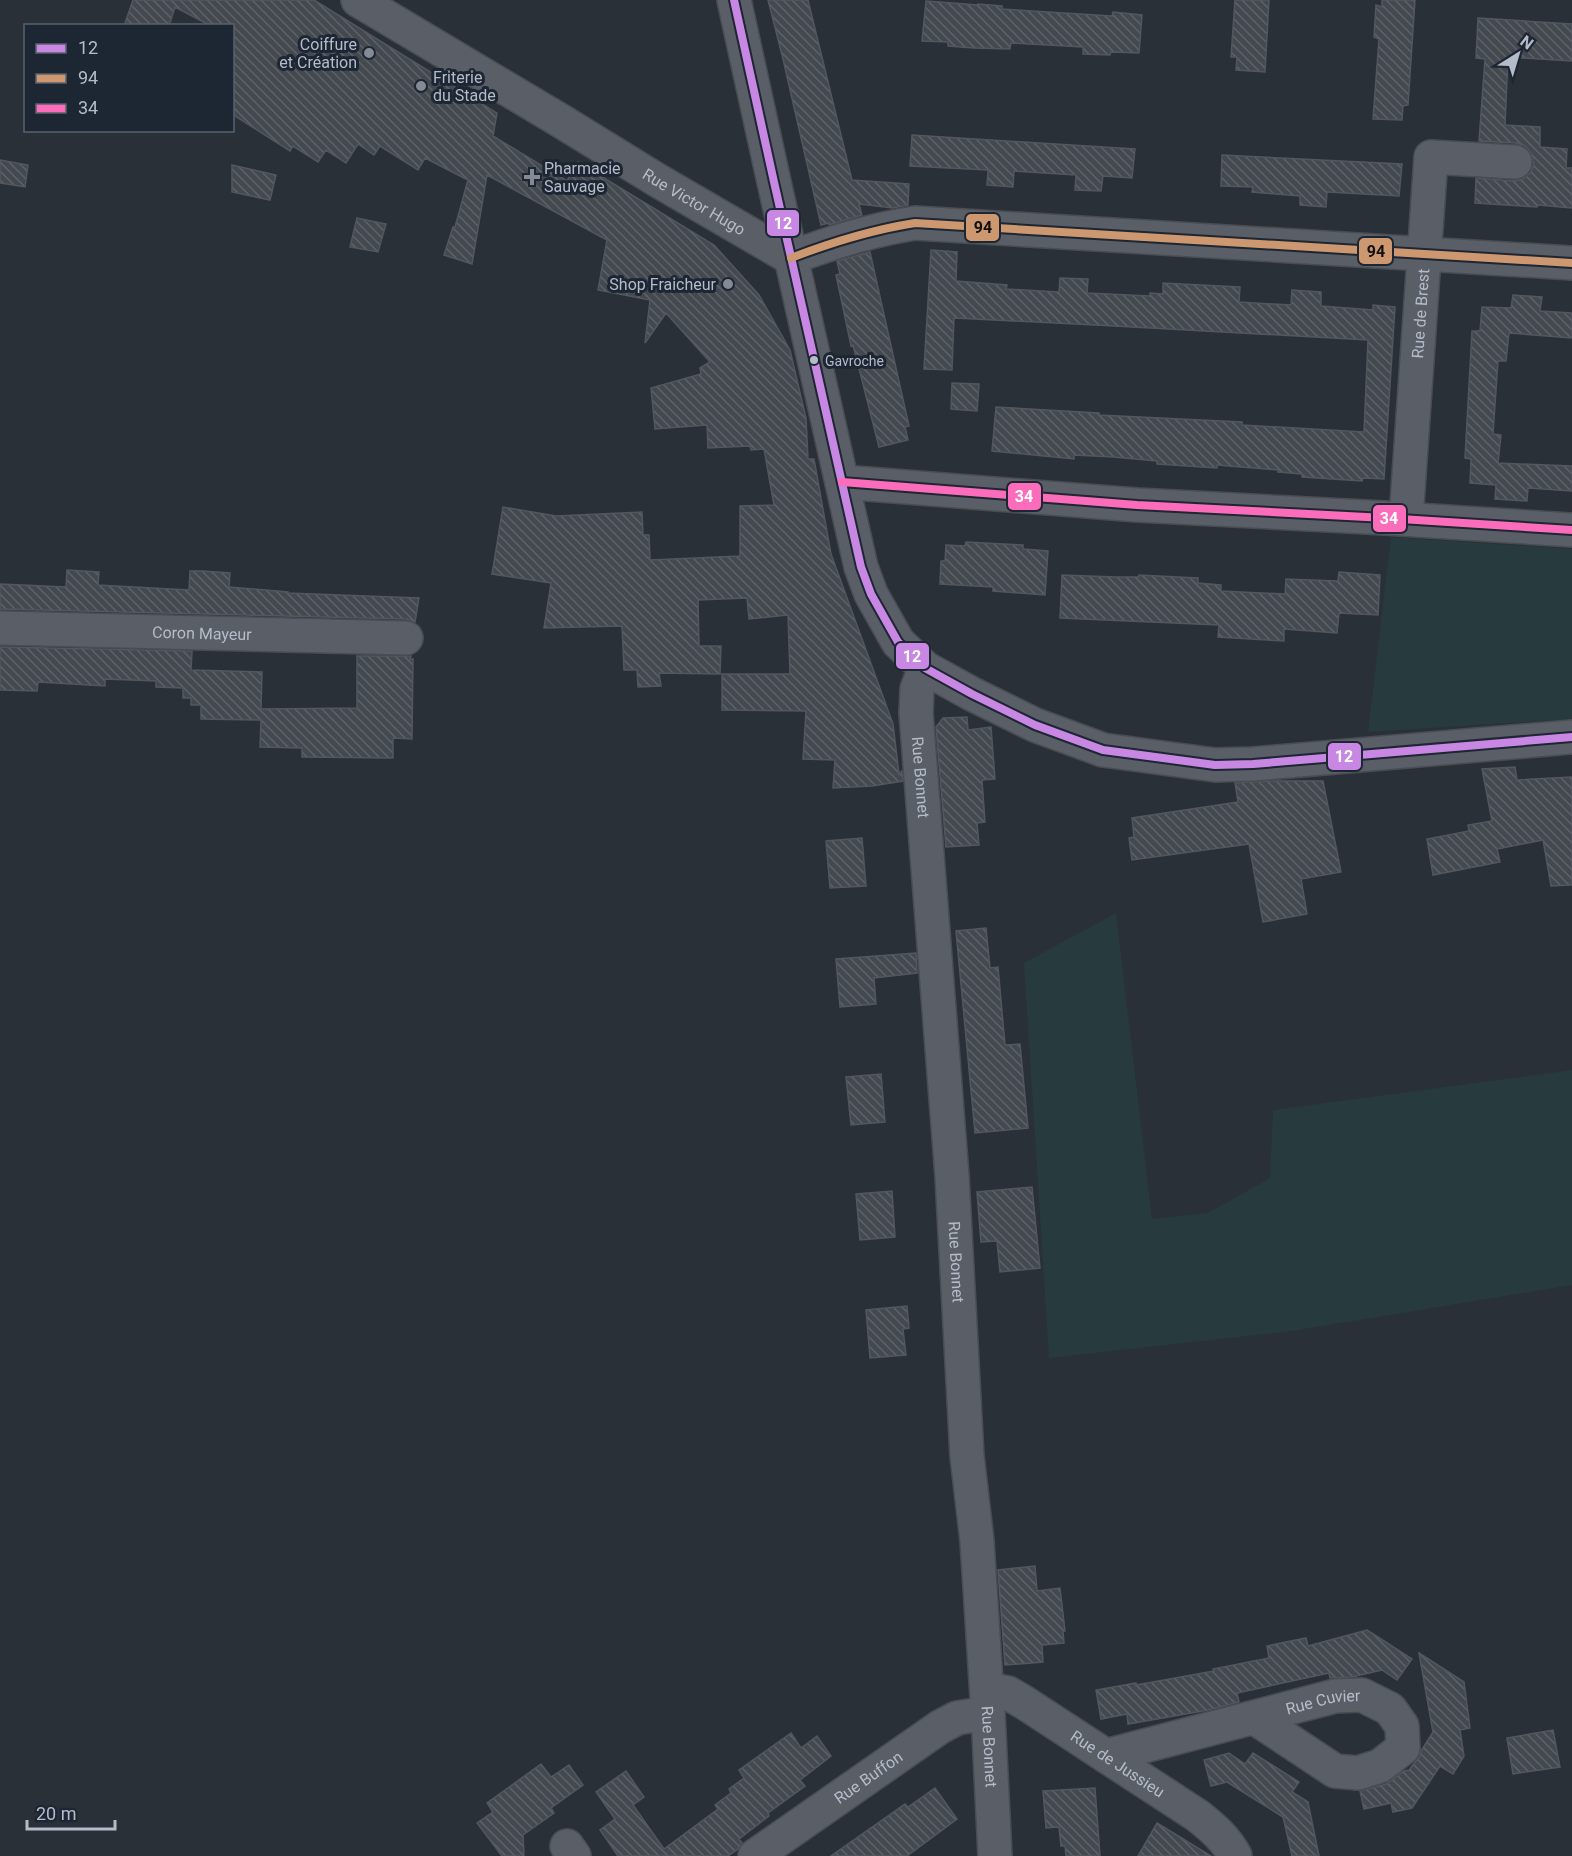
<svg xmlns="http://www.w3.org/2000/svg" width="1572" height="1856" viewBox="0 0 1572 1856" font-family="Roboto,sans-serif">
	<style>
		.grass { fill: #273a3e }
		.building { fill: url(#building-back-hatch); stroke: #52575f; stroke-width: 1.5 }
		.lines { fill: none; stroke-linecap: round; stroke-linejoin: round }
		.minor-casing { stroke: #484c53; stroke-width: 36 }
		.minor { stroke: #5a5e66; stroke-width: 33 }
		.bus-1-casing { stroke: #1d2633; stroke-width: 12 }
		.bus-2-casing { stroke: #1d2633; stroke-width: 12 }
		.bus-3-casing { stroke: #1d2633; stroke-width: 12 }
		.bus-1 { stroke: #c787e3; stroke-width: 8 }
		.bus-2 { stroke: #cd976f; stroke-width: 8 }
		.bus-3 { stroke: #fb6dba; stroke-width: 8 }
		.poi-dot { fill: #848b96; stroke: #1d2633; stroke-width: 2 }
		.bus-dot { fill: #b4bcc9; stroke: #1d2633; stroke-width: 2 }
		.labels { text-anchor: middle; stroke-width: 6; stroke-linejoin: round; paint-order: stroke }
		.bus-label { font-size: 14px; fill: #b4bcc9; stroke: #1d2633; text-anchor: start }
		.poi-label { font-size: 16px; fill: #b4bcc9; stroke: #1d2633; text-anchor: end }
		.street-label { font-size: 16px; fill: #b4bcc9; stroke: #1d2633 }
		.line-badge { stroke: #1d2633; stroke-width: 2 }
		.badge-label { font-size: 16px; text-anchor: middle; font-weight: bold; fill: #fff }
		.pale-badge-label { font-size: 16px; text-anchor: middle; font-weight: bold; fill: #111 }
	</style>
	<defs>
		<pattern id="building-back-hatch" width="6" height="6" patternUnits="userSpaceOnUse" patternTransform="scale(1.5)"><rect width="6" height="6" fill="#444950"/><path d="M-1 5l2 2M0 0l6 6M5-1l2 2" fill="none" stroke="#5d6168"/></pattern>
	</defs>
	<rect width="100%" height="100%" fill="#2a3038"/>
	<!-- grass -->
	<path class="grass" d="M1391,537L1572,549V719L1368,732Z
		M1116,913L1152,1219L1208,1213L1270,1178L1273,1110L1572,1070V1285L1292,1331L1049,1358L1024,963Z"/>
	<!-- building -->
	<path class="building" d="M133,0H314L497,113L493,136L567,181L578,162L714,245L759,295L790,350L806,418L808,459H814L831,554L893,724L899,774L902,771L903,781L872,786L833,788L835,760L803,759L806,711L722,710V674H790L788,615L749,619L747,598L698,600L699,646H721L720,674L659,673L661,686L638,687L637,670H624L622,626L544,628L551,583L492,574L503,507L556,516L642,512L643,535H649L650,560L740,556V506L774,505L764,449L751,450L750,446L708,448L707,425L655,429L651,388L701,374L700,368L710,362L666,313L645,343L650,300L598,290L607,240L487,175L472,264L444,255L453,227H455L468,180L425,158L418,170L380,146L374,155L358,144L346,163L326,150L318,162L293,146L290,151L232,114V26H211L175,7L169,26H124Z
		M768,0H808L852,180L909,184L908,205L893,208L859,204L862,215L829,225V223L821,225L783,59Z
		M1235,0H1269L1265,72L1236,70L1237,57H1231Z
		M1382,0H1415L1408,105L1403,106L1402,120L1373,119L1379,39L1374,37L1376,5L1382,7Z
		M926,1L978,5V4L1002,6V9L1112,16L1113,12L1142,15L1139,53L1111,52L1110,55L1083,54V47L1011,43L1010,49L974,48L948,46V42L922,41Z
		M1478,18L1572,24V61L1508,57L1505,125L1540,127V147L1567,149L1566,168H1572V208L1538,205L1537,207L1475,203L1476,178L1514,181L1523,179L1531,172L1534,163L1531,153L1525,146L1516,143L1479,141L1485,59L1476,58Z
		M912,135L1135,149L1132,178L1103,176L1101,191L1075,190L1076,175L1014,171L1013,187L987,185L988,170L910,166Z
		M1222,155L1402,164L1399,196L1327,192L1326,207L1300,205V196L1252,192L1253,187L1221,186Z
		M0,160L28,165L25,187L0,183Z
		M232,165L276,175L270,200L232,192Z
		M357,218L386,224L378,252L350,247Z
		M931,250L957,252L956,281L1007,285L1006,289L1059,292L1060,278L1088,279L1087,293L1150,296V293L1163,294V283L1240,287L1239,302L1291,305L1292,290L1321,292V306L1373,310V305L1395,307L1384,479L1363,478L1362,481L1302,477V474L1278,472V470L1217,465V468L1157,464V461L1113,457L1074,455V459L992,451L996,407L1099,413V415L1242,422V425L1364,432L1368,340L1114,326L954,318L952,370L924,369Z
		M870,252L909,426L905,427L908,440L879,447L853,345L851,346L836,275L840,274L837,261Z
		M1513,295L1542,297L1540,311L1572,313V338L1509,333L1506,361H1498L1493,434L1501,435L1498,463L1572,466V491L1528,488L1527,501L1495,499L1496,485L1470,483L1471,459L1465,458L1472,331H1480L1482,307L1511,308Z
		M952,383L979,384L977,411L951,409Z
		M966,542L1023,545V549L1048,551L1045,595L993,591V587L940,584L941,561H945L946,545L965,546Z
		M67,570L99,572L98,585L189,590L190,571H203L230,573L229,587L288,592V593L419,598L415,622L406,619L0,609V584L66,587Z
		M1339,572L1380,575L1378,615L1339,613L1337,633L1284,629V641L1218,637L1219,625L1060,618L1062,575L1116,577H1139V575L1198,578V583L1221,585V591L1285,594L1286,579L1338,581Z
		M0,647L192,651L191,670L262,672L261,709L357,708V656H411L410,659H413L412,739L393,738V758L302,757V748L260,747L261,720L201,719V705H191V698H183V688L156,687V681L105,679V686L38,682L37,691L0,690Z
		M967,717L968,730L991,727L995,779L982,780L985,822L977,823L979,845L946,847L936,727L943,718Z
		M1515,767L1517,780L1572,777V885L1551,886L1543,840L1497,849L1500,862L1433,875L1427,839L1469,831L1468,825L1492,821L1482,769Z
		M1269,781H1323L1341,872L1301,879L1307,914L1263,922L1249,844L1132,860L1129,838L1134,837L1132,818L1238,802L1235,783Z
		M862,838L866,886L830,888L826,841Z
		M986,928L990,968L998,967L1005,1045L1020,1044L1028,1128L975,1133L956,931Z
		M916,953L917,973L874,978L876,1004L840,1007L836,959Z
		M881,1074L885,1122L851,1125L846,1077Z
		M1032,1187L1040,1268L1000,1272L997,1241L981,1242L977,1192Z
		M892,1191L895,1237L860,1240L856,1194Z
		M907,1306L909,1328L903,1329L906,1355L870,1358L866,1310Z
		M1035,1566L1037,1591L1060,1588L1065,1631H1063L1064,1643L1042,1645L1043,1662L1005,1665L998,1570Z
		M1367,1630L1412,1659L1397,1680L1382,1670L1352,1677L1330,1678L1329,1673L1237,1693L1239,1702L1208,1710L1128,1724L1127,1714L1101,1719L1096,1690L1136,1683V1685L1214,1671L1213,1669L1269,1658L1267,1646L1306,1638L1308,1646Z
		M1419,1653L1464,1682L1470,1728L1460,1730L1464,1756L1453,1774L1440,1766L1412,1808L1393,1812L1391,1803L1364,1809L1360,1791L1386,1784L1404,1771L1409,1770L1420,1756L1421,1751L1433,1732Z
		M1553,1730L1560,1767L1513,1774L1507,1738Z
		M791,1733L801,1748L817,1736L831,1756L800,1780L805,1786L768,1813L769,1816L739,1839L742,1843L738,1849L728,1856H618L600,1830L615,1819L596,1792L626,1771L644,1797L633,1805L664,1849L718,1809L715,1805L731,1793L729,1789L744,1778L739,1770Z
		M1229,1753L1245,1764L1253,1753L1299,1782L1292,1792L1308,1802L1319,1856H1292L1283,1817L1227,1782L1211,1786L1204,1760Z
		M541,1764L551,1777L569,1765L583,1785L551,1808L554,1813L523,1835L524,1856H502L477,1823L493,1812L487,1803Z
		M935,1788L957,1819L907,1856H831L905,1804L908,1807Z
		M1095,1788L1100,1856H1066L1065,1846H1061L1059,1827L1046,1828L1043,1791Z
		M1157,1823L1211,1856H1138Z"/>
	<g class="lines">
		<!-- minor casing -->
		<g class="minor-casing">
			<g id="minor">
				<path id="s1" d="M358,0L561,121L657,180L791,258"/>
				<path d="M734,0L774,182L861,567L871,594L898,642L925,668L972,694L1035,725L1103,750L1215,765L1253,764L1572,737"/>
				<path d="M791,258C832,242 871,230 915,223L1572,263"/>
				<path d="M842,482L1137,505L1385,518L1572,530"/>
				<path id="s2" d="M1406,519L1431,157L1515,162"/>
				<path id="s3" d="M0,628L406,638"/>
				<path id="s4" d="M925,668L917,689L916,713L952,1176L967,1456L977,1541L988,1713L995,1856"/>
				<path id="s5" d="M987,1689L1008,1693L1025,1703L1198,1816C1213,1828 1226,1839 1235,1856"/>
				<path id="s6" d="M1106,1756L1335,1696L1362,1695L1390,1709L1402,1726L1403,1748L1380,1766L1358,1773L1335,1771L1255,1718"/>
				<path d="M567,1846L574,1856"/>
				<path id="s7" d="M755,1856L940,1727L957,1718L988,1713"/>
			</g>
		</g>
		<!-- minor -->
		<use href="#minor" class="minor"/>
		<!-- bus-1 casing -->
		<g class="bus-1-casing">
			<path id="bus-1" d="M734,0L774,182L861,567L871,594L898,642L925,668L972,694L1035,725L1103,750L1215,765L1253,764L1572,737"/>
		</g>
		<!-- bus-2 casing -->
		<g class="bus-2-casing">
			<path id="bus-2" d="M791,258C832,242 871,230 915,223L1572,263"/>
		</g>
		<!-- bus-3 casing -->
		<g class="bus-3-casing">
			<path id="bus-3" d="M842,482L1137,505L1385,518L1572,530"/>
		</g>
		<!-- bus-1 -->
		<use href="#bus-1" class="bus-1"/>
		<!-- bus-2 -->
		<use href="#bus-2" class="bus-2"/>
		<!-- bus-3 -->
		<use href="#bus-3" class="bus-3"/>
	</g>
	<!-- markers -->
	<g class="poi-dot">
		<circle cx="369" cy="53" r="6"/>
		<circle cx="421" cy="86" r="6"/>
		<path d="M529 168h6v6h6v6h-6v6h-6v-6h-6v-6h6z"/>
		<circle cx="728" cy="284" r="6"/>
	</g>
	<circle class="bus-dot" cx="814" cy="360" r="5"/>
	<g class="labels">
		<!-- bus labels -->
		<g class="bus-label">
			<text x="825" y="366">Gavroche</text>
		</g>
		<!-- poi labels -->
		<g class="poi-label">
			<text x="357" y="50">Coiffure<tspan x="357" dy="18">et Création</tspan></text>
			<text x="433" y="83" text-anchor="start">Friterie<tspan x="433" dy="18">du Stade</tspan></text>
			<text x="544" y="174" text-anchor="start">Pharmacie<tspan x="544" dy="18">Sauvage</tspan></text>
			<text x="716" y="290">Shop Fraicheur</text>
		</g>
		<!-- street labels -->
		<g class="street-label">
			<text dy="6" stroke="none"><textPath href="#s1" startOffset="392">Rue Victor Hugo</textPath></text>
			<text dy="6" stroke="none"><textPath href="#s2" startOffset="206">Rue de Brest</textPath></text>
			<text dy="6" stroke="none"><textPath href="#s3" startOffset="202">Coron Mayeur</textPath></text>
			<text dy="6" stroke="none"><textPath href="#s4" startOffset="111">Rue Bonnet</textPath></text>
			<text dy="6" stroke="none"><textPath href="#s4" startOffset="597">Rue Bonnet</textPath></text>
			<text dy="6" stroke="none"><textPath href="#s6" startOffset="224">Rue Cuvier</textPath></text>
			<text dy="6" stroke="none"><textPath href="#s4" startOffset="1083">Rue Bonnet</textPath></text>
			<text dy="6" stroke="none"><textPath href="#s5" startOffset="152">Rue de Jussieu</textPath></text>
			<text dy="6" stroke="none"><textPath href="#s7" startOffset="138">Rue Buffon</textPath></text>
		</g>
	</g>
	<g class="line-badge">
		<rect x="766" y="209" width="34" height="28" rx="6" fill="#c787e3"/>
		<rect x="965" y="213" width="35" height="29" rx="6" fill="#cd976f"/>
		<rect x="1358" y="237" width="35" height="28" rx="6" fill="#cd976f"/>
		<rect x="1007" y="482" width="35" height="29" rx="6" fill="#fb6dba"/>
		<rect x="1372" y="504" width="35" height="29" rx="6" fill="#fb6dba"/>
		<rect x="895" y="642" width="35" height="28" rx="6" fill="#c787e3"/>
		<rect x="1327" y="742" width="35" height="29" rx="6" fill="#c787e3"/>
	</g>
	<g class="badge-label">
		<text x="783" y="229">12</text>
		<text x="1024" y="502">34</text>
		<text x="1389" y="524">34</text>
		<text x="912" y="662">12</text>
		<text x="1344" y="762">12</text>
	</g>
	<g class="pale-badge-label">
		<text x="983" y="233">94</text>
		<text x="1376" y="257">94</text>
	</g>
	<!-- legend -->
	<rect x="24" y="24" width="210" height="108" fill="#1d2633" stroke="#59626f" stroke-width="1.5"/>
	<rect x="36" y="44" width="30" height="9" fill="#c787e3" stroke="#59626f" stroke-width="1.5"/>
	<text x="78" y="54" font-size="18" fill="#b4bcc9">12</text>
	<rect x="36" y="74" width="30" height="9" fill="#cd976f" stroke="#59626f" stroke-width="1.5"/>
	<text x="78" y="84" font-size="18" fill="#b4bcc9">94</text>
	<rect x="36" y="104" width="30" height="9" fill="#fb6dba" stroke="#59626f" stroke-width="1.5"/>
	<text x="78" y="114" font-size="18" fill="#b4bcc9">34</text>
	<!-- north arrow -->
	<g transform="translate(1518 54) rotate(37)" stroke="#1d2633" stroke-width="4.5" paint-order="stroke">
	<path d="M0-4.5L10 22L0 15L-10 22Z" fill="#b4bcc9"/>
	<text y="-9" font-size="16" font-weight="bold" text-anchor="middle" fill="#b4bcc9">N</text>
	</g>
	<!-- scale -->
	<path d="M27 1820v9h88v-9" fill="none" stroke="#b4bcc9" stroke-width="3"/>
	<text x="36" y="1820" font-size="18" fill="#b4bcc9" stroke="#1d2633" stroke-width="4.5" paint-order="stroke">20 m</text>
</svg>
